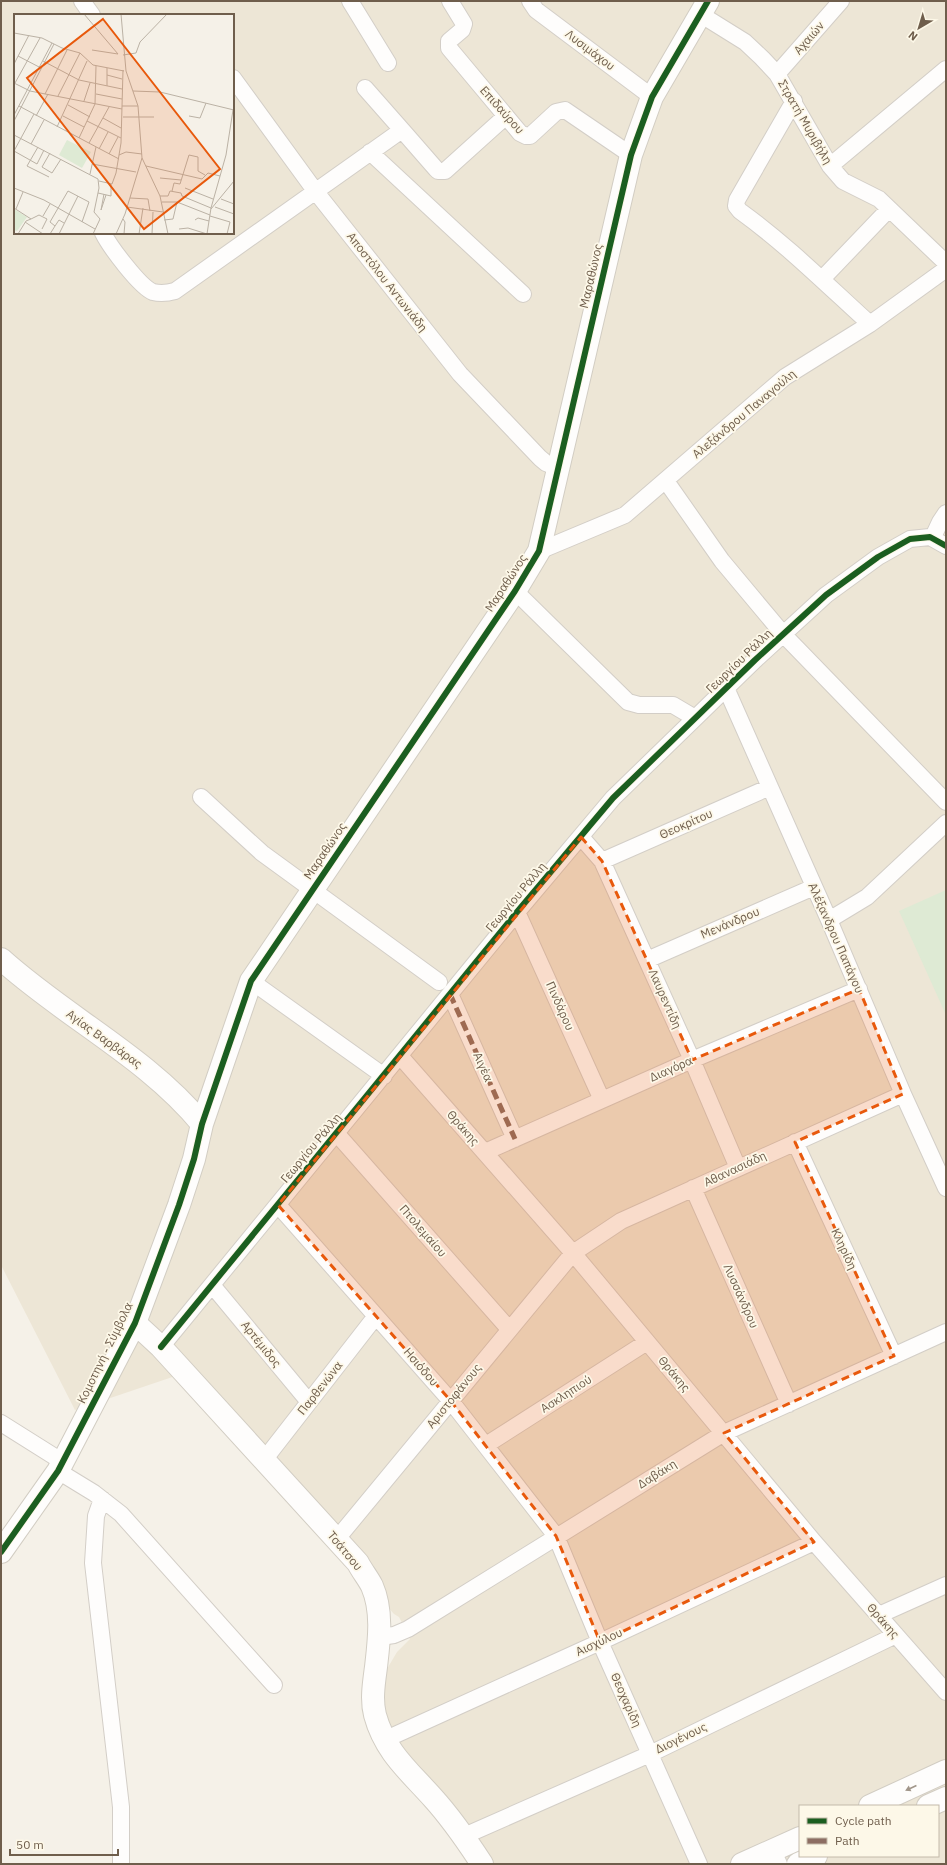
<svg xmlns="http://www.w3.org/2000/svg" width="947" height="1865" viewBox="0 0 947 1865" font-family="'IBM Plex Sans',sans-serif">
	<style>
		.residential { fill: #ede6d6; fill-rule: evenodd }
		.green { fill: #deead4 }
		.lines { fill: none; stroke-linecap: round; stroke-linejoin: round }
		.street-casing { stroke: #d3cec7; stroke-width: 18 }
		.secondary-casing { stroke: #d2cdc3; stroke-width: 24 }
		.street { stroke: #fefdfc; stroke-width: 16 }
		.secondary { stroke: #fefdfc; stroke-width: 22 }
		.quiet { stroke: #8d6e63; stroke-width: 5; stroke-dasharray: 10 5; stroke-linecap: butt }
		.cycleway-casing { stroke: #fdf8e8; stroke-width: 8 }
		.cycleway { stroke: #1b5e20; stroke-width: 6 }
		.oneway { fill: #a1968a }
		.marked { fill: #e8590c; fill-opacity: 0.2; stroke: #e8590c; stroke-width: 3; stroke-dasharray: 8 5; stroke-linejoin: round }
		.labels { text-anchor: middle; stroke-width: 3.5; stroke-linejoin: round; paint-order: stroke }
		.street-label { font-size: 12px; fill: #6f5e4c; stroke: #fdf8e8 }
		.inset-road { fill: none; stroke: #bbb2a5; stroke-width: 1 }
		.view { fill: #e8590c; fill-opacity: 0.15; stroke: #e8590c; stroke-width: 2 }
		.inset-edge { fill: none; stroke: #6f5e4c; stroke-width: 2 }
	</style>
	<rect width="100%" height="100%" fill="#f5f1e8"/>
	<!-- residential -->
	<path class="residential" d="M1,1H946V1864H493L484,1850L382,1720L384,1674L397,1652L410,1639L399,1617L394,1614L387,1606L301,1487L196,1369L75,1410L1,1265ZM15,15H233V233H15ZM800,1806H938V1856H800Z"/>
	<!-- green -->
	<path class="green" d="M946,890V1015L899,911Z"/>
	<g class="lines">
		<!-- street casing -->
		<g class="street-casing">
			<path id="street" d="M82,1L92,15
				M350,1L388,63
				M450,1L464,24L462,30L449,41V48L520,133L526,136H530L556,112L565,110L631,155
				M530,1L536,10L652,97
				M700,14L745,42L762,58L777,74L830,166L843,181L879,199L946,263
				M777,74L841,1
				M233,78L316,192L460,374L540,458L546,463L558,468
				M365,88L402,130
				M794,101L737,200L736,206L740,211C787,245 827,285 870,324
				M370,152L523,294
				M830,166L946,69
				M103,233C110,247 140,287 153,292C161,294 168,293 175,291L402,130L436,169L438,171H445L506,116
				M822,279L889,209
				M666,481L722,561L783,634L946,802
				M933,537L940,522L946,513
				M539,551L625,515L785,377L870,324L946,269
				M515,591L628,702L639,705H673L695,718
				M726,688L829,920L903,1094L946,1188
				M201,797L262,853L439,982
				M581,837L602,861L692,1060L738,1168
				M602,861L770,787
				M517,912L602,1100
				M829,920L867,897L946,823
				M647,960L814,887
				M251,981L384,1076
				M450,994L515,1139
				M400,1056L573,1253L814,1542L946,1692
				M337,1134L509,1329
				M795,1142L894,1356
				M485,1152L692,1060L859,989
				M693,1188L789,1404
				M278,1205L450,1400L556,1536L600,1642L699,1864
				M212,1285L309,1402
				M161,1347L517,912L613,798L755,660L826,595L878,557L910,539L930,537L946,546
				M1,1423L63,1462
				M486,1445L647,1342
				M264,1460L376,1316
				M58,1471L94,1493L121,1514L274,1685
				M102,1499L96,1516L93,1563L121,1807V1864
				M336,1540L573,1253L621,1221L903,1094
				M879,1615L946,1585
				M380,1637L394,1635L408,1629L724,1433L946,1332
				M384,1740L600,1642L814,1542
				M464,1836L650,1754L896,1635
				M773,1851L779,1864"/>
		</g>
		<!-- secondary casing -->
		<g class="secondary-casing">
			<path id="secondary" d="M1,959C65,1017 147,1057 202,1124
				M135,1323L161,1347L358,1563C362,1571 368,1578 372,1586C383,1611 379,1641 376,1667C374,1682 371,1700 375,1715C385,1752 409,1771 433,1798C452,1819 467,1841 482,1864
				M1,1552L58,1471L135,1323L179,1205L194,1159L202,1124L251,981L515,591L539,551L631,155L652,97L708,1
				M870,1806L946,1771
				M928,1806L946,1798
				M742,1864L800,1838
				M798,1864L816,1856"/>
		</g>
		<!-- street -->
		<use href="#street" class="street"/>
		<!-- secondary -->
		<use href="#secondary" class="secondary"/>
		<!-- quiet -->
		<path class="quiet" d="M450,994L515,1139"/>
		<!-- cycleway casing -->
		<g class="cycleway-casing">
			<path id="cycleway" d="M161,1347L517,912L613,798L755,660L826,595L878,557L910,539L930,537L946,546
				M1,1552L58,1471L135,1323L179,1205L194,1159L202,1124L251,981L515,591L539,551L631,155L652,97L708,1"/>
		</g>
		<!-- cycleway -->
		<use href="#cycleway" class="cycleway"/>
	</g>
	<!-- one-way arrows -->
	<defs><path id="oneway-solid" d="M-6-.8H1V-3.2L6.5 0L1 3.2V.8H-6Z"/></defs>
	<use class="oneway" href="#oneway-solid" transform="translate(911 1788) rotate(155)"/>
	<!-- marked area -->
	<path class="marked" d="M581,837L602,861L692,1060L859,989L903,1094L795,1142L894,1356L724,1433L814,1542L600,1642L556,1536L450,1400L278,1205Z"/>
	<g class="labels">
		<!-- street labels -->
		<g class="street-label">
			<text transform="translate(809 38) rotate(-49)" y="4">Αχαιών</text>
			<text transform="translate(590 50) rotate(37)" y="4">Λυσιμάχου</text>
			<text transform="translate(502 110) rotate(48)" y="4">Επιδαύρου</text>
			<text transform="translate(805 122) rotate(60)" y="4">Στρατή Μυριβήλη</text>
			<text transform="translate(591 276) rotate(-77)" y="4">Μαραθώνος</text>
			<text transform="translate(387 282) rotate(52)" y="4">Αποστόλου Αντωνιάδη</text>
			<text transform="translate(744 414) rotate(-40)" y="4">Αλεξάνδρου Παναγούλη</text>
			<text transform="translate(506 583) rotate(-57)" y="4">Μαραθώνος</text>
			<text transform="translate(739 661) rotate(-44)" y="4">Γεωργίου Ράλλη</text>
			<text transform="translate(686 824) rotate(-24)" y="4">Θεοκρίτου</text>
			<text transform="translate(325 851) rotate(-56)" y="4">Μαραθώνος</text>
			<text transform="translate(516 897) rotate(-50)" y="4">Γεωργίου Ράλλη</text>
			<text transform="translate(730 923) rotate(-23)" y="4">Μενάνδρου</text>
			<text transform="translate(836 938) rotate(66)" y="4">Αλέξανδρου Παπάγου</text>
			<text transform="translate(665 999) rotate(66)" y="4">Λαυρεντίδη</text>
			<text transform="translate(560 1006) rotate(66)" y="4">Πινδάρου</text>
			<text transform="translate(104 1039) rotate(36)" y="4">Αγίας Βαρβάρας</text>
			<text transform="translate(483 1067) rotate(66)" y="4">Αιγέα</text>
			<text transform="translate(671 1069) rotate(-24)" y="4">Διαγόρα</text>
			<text transform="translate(463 1128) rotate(49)" y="4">Θράκης</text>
			<text transform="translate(311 1148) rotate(-50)" y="4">Γεωργίου Ράλλη</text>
			<text transform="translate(735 1169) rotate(-25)" y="4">Αθανασιάδη</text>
			<text transform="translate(423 1231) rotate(49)" y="4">Πτολεμαίου</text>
			<text transform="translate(844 1249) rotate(65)" y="4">Κληρίδη</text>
			<text transform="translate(741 1296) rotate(66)" y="4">Λυσσάνδρου</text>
			<text transform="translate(261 1344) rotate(51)" y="4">Αρτέμιδος</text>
			<text transform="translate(105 1353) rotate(-64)" y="4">Κομοτηνή - Σύμβολα</text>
			<text transform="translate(421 1367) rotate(49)" y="4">Ησιόδου</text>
			<text transform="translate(674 1374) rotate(50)" y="4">Θράκης</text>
			<text transform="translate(320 1388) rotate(-52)" y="4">Παρθενώνα</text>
			<text transform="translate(566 1394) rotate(-33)" y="4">Ασκληπιού</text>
			<text transform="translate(454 1396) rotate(-51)" y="4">Αριστοφάνους</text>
			<text transform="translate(657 1474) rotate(-32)" y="4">Δαβάκη</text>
			<text transform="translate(345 1551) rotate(50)" y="4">Τσάτσου</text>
			<text transform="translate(883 1621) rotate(49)" y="4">Θράκης</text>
			<text transform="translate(599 1642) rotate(-25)" y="4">Αισχύλου</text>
			<text transform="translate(626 1700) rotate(66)" y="4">Θεοχαρίδη</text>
			<text transform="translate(681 1738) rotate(-26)" y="4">Διογένους</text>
		</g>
	</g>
	<!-- overview -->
	<g transform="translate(14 14)">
		<rect width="220" height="220" fill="#f5f1e8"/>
		<path d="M53,126L77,138L68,154L45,141ZM0,195L13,203L3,217L0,216Z" fill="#deead4"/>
		<path class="inset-road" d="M70,0L104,40M107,0L112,57L124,92L128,144L146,182L154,220M0,19L28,24L48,34L66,39L79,51L110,57M78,36L104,40M109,41L122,39L126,28L153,0M4,42L27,54M29,47L65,66L108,75M0,50L15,21M93,54V72M93,61L108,65M0,69L16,77L108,95M1,69L26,24M119,77L146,78L220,96M31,80L53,36M82,80L108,85M44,82L66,39M70,87L76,69M54,91L76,103M5,92L105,145M108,92H124M20,100L0,137L23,150L30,136M0,101L38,29M22,102L34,80M49,102L70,113M175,102L186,104L192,89M109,103H140M89,104L107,114M0,107L40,30M73,107L107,124M43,113L73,47M0,121L84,165L85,174L80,198L86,205L79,220M65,124L81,90L82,52M75,129L95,93M17,130L30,106M24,133L13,152L35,163M85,135L94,118M36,139L28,153L38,159L47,145M95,140L104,123M105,141L112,138L128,140M78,150L122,158M132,152L188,165L194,159L206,162M76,160L82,133M146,164L167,166M85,167L98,170L102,159L107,129L109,56M0,174L30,186L81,215M171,174L199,185M158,177L160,169L166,170L175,141L184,143V157L191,161M84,179L97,182V170M90,180L87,196L92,181M146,182H154L156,177L167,179L168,182L197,194M116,184L134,185L136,197M207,185L220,190M148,188H163L196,201M113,193L149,198M201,193L220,200M0,194L17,205L12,207L4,220M2,195L9,178M197,195L220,167M29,202L36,190M196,202L216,208L213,220M17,205L25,201L33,205L28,215M109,205L111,208L110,220M150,206L159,205L163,188M181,206L184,204L195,207M11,208L29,220M41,212L45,206L50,209M165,215L174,214L193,220M36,220L41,212L36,208L54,177L75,188L68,208M45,220L64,182M102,220L111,200L128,144M125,220L129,194M138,220L139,198M193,220L197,194L212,141L219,96"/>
		<path class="view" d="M89,5L206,155L130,215L13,64Z"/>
		<rect width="220" height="220" class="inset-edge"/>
	</g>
	<!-- border -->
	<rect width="947" height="1865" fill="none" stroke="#6f5e4c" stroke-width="4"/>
	<!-- legend -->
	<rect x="799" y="1805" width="140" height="52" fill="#fdf8e8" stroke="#c4baaa"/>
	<rect x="807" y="1818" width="20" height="6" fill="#1b5e20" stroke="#c4baaa"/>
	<text x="835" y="1825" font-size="12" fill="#6f5e4c">Cycle path</text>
	<rect x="807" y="1838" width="20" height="6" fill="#8d6e63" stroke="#c4baaa"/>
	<text x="835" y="1845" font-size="12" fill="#6f5e4c">Path</text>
	<!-- north arrow -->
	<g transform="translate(919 28) rotate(218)" stroke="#fdf8e8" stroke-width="3" paint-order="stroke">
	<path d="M0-3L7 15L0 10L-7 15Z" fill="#6f5e4c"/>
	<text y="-6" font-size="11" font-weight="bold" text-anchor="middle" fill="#6f5e4c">N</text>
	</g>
	<!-- scale -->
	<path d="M10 1849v6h108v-6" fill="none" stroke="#6f5e4c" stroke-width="2"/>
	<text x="16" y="1849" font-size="12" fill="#6f5e4c" stroke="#fdf8e8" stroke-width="3" paint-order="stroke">50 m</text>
</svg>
